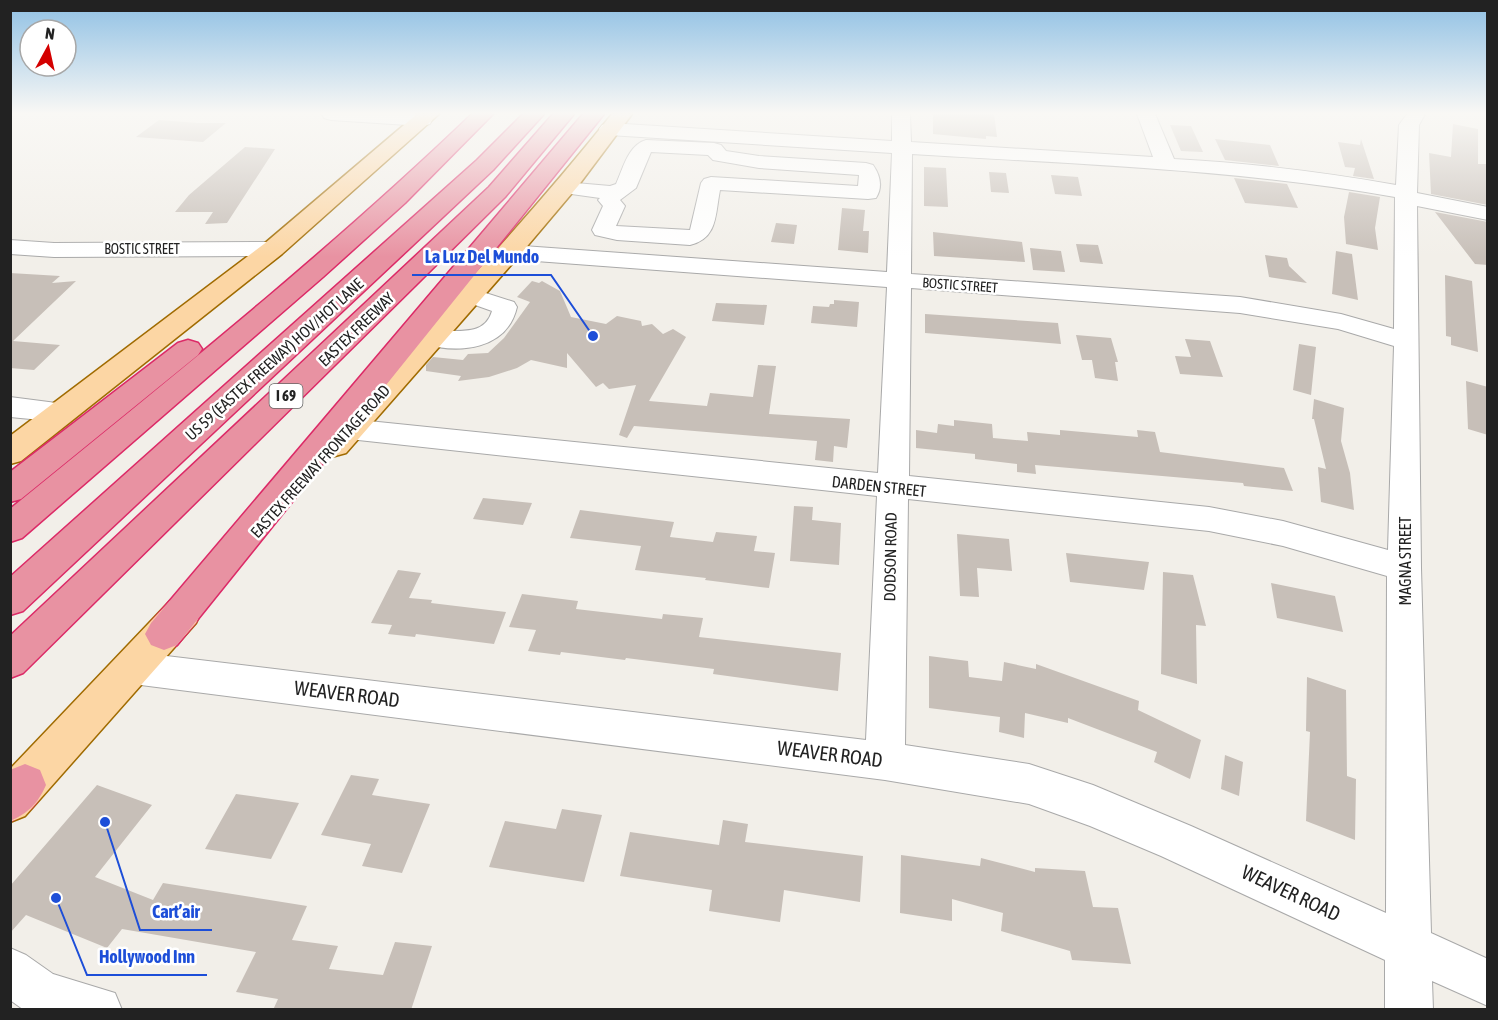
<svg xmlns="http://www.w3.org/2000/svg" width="1498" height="1020" viewBox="0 0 1498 1020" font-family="'Asap Condensed',sans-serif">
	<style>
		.building { fill: #c7bfb8 }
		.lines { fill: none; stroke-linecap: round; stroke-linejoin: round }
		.minor-casing { stroke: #a9a9a9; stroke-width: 2 }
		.major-casing { stroke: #a06b00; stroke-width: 3 }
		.highway-casing { stroke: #dc2a67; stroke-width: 3 }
		.minor { fill: #fff; fill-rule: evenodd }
		.major { fill: #fcd6a4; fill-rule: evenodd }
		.highway { fill: #e892a2; fill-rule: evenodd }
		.labels { text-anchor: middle; stroke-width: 5; stroke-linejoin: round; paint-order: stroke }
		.far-street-label { font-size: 14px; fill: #222; stroke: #fff }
		.shield { fill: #fff; stroke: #646464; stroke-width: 1.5 }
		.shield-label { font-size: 15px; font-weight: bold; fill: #222 }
		.street-label { font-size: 16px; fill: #222; stroke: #fff }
		.near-street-label { font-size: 20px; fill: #222; stroke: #fff }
		.leader { fill: none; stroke: #1d4ed8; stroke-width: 2 }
		.callout-dot { fill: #1d4ed8; stroke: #fff; stroke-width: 2 }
		.callout-label { font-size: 18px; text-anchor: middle; font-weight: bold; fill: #1d4ed8; stroke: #fff; stroke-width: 5; stroke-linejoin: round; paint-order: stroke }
	</style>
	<rect width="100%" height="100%" fill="#f2efe9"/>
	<!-- building -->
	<path class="building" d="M933,114H994L997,137L986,136V139L933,134Z
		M159,120L198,123H226L203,142L136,137Z
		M1453,124L1478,129V164H1488V205L1431,194L1429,153L1451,157Z
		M1170,125L1191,126L1203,152L1181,151Z
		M1215,139L1270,145L1279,166L1225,160Z
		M1361,139L1374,179L1353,176L1355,168L1345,167L1338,142L1360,145Z
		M245,147L275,149L227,223L205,224L213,212H175L189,195Z
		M924,167L946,168L948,207L924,206Z
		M989,172L1006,173L1009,193L991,192Z
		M1051,175L1078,177L1082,196L1055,194Z
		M1234,178L1287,184L1298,208L1245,203Z
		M1349,192L1380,197L1375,228L1378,250L1346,244L1344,217Z
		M842,208L865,210L863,231H869L868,253L838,250Z
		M1435,212L1488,222V265L1475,264Z
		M776,223L797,225L794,244L771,242Z
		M933,232L1022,242L1025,262L934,256Z
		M1076,244L1098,245L1103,264L1080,262Z
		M1030,248L1061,251L1065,272L1033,270Z
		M1336,251L1352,254L1358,300L1332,294Z
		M1265,255L1287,258L1289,266L1307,283L1269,277Z
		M10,273L60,276L52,283L76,281L13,341L60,345L34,370L10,368Z
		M1445,275L1472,281L1478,352L1451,345V337L1446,336Z
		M532,281L539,283L542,281L560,291L571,317L606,324L617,316L641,321L642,326L652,324L663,334L673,329L686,337L649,401L707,406L710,393L753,397L758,365L776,366L769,414L850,419L847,448L834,446L833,462L815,460L817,441L634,426L627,438L619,435L636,385L609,389L603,383L596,387L567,353V368L531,360L517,368L489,377L458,381L461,376L426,371V365L433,357L463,360L468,354L488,353L504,338L530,302L517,297Z
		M834,300L859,302L857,327L811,323L813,306L829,307L830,304H834Z
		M716,303L767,305L764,325L712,321Z
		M925,314L1058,323L1061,344L925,333Z
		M1076,335L1111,338L1118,362H1115L1118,381L1095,378L1092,360H1082Z
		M1185,339L1210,341L1223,377L1180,374L1175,356L1191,357Z
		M1299,344L1316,347L1311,395L1293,390Z
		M1466,381L1488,387V435L1468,429Z
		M1314,399L1344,408L1341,441L1350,473L1354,510L1321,502L1318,467L1326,469L1314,419H1312Z
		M954,420L992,424L993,438L1028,441L1027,432L1060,435V430L1138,437L1137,430L1155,432L1160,452L1284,468L1293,491L1244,486L1243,483L1035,465L1036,474L1017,472V464L975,459V454L916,448V430L937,433L938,424L954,426Z
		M483,498L532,503L523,525L473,519Z
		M794,506L813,507L812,520L841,523L839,565L790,561Z
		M580,510L674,522L670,537L713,542L716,532L757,536L754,551L775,553L769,588L705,580L706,578L635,570L641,546L570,538Z
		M957,534L1009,539L1012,571L977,568L979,597L960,596Z
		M1066,553L1149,562L1144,590L1070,582Z
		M398,570L421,573L409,598L432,600L431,603L506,612L494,644L416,634L415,637L388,634L392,625L371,623Z
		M1163,572L1193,575L1206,626L1196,625L1197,684L1161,674Z
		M1271,583L1335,596L1343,632L1277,618Z
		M522,594L578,601L576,609L662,619L663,614L703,618L699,637L841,653L838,691L713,674L714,669L626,658L625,660L561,652L560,655L528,651L536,630L509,627Z
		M929,656L968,661L969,677L1002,681L1004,662L1036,669V664L1139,701L1138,710L1201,740L1190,779L1154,762L1157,752L1068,718V723L1025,713L1024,738L999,732L1000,717L929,708Z
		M1307,677L1346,690L1347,776L1356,779L1355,840L1306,821L1310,732L1306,731Z
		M1225,755L1243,762L1239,796L1221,789Z
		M351,775L379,779L372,795L430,804L402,873L362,866L371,844L321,835Z
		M97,785L152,805L95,877L153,900L163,883L307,906L292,940L338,946L329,969L383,975L395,942L432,946L411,1010H273L278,999L236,992L256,952L122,929L107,948L26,915L10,933V886Z
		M236,794L299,803L271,859L205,849Z
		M562,809L602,815L584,882L489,867L505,821L556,829Z
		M723,820L748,824L745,842L863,856L860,902L784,890L780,922L709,911L712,890L620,876L630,832L719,845Z
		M901,855L980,866L981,858L1035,872V868L1085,871L1093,907L1118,908L1131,964L1072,960L1070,951L1001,931L1003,913L952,899V921L900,913Z"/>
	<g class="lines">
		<!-- minor casing -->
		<g class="minor-casing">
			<path id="minor" d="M322,114H421L430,116L432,120L430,124L423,126L331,120L324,118Z
				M892,114H910L911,142L1153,157L1137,114H1155L1174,159C1249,163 1322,172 1396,185L1399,125L1407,114H1425L1419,125L1417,193L1488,207V220L1417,206L1421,568L1431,933L1488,959V1006L1432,981L1433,1010H1385V960L1161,856L1090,826L1029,804L885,780L133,684L120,680L115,668L120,656L133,652L866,740L877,496L349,439L339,436L335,429L339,422L349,419L878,473L887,287L509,259L501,257L497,252L501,247L509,245L887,272L892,153L609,135L602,133L599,129L602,125L609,123L892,141ZM912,154C1073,164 1236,169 1395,197L1394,329L1341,314L1240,297L911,274ZM911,288L1240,313L1338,329L1394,346L1388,550L1283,521L1209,507L909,476ZM908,499L1209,531L1283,546L1387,576L1386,913L1191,826L1093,785L1029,764L905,745Z
				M646,140L714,143L721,145L726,151L759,156L866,163L873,165C880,175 883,187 876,198L868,199L720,190C715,215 718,238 690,245L617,240L595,235L592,230L603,206L598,200L600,198L557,192L553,188L557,184L564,182L610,186L616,184C623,169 628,145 646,140ZM651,152L708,155L713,160L759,168L859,175L858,186L711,177L704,179L701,183L690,230L616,226L625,206L620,200L636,188Z
				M10,240L54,243L273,242L281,244L285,249L281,254L273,256L54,257L10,254Z
				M470,288L514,302L517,307C507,350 460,354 423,344L419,338L423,332C446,326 483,342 492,311L461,300L458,295L461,290Z
				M10,397L72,405L76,412L72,419L62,422L10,417Z
				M10,948L26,955L53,974L115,993L122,1010H24L10,1000Z"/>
		</g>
		<!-- major casing -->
		<g class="major-casing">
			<path id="major" d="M417,114H439L282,254L21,461L10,464V436L264,244Z
				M612,114H632L578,186L518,257L346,453L335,456L324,453L320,445L324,437C422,331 522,227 612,114Z
				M183,597L196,601L201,612L196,623L25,816L10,822V769L170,601Z"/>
		</g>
		<!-- highway casing -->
		<g class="highway-casing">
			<path id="highway" d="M472,114H493L405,203L323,277L22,538L10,542V509C167,381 325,255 472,114Z
				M523,114H544L493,170L23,611L10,615V577L477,160Z
				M553,114H574L505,197L23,673L10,678V636L489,187Z
				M583,114H604L177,645L164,650L151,645L145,634L151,623Z
				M188,340L198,343L202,349L198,355L21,499L10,502V472L178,343Z
				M25,764L40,770L46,785C38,803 29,813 10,821V770Z"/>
		</g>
		<!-- minor -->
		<use href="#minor" class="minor"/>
		<!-- major -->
		<use href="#major" class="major"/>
		<!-- highway -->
		<use href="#highway" class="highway"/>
	</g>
	<!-- sky -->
	<linearGradient id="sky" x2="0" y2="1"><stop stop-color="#8fc0e4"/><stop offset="0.44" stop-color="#f9f8f5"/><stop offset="1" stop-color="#f9f8f5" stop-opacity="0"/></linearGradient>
	<rect width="1498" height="257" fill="url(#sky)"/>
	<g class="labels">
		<!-- far-street labels -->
		<g class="far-street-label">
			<text x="142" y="254">BOSTIC STREET</text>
			<text transform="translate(960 285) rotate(4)" y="5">BOSTIC STREET</text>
		</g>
		<!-- shield labels -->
		<rect class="shield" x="269.5" y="384" width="33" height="24" rx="4.5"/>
		<g class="shield-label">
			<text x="286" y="401">I 69</text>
		</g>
		<!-- street labels -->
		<g class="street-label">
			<text transform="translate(356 329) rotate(-44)" y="6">EASTEX FREEWAY</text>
			<text transform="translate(274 359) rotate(-42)" y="6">US 59 (EASTEX FREEWAY) HOV/HOT LANE</text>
			<text transform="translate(320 461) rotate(-48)" y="6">EASTEX FREEWAY FRONTAGE ROAD</text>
			<text transform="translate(879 486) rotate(6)" y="6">DARDEN STREET</text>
			<text transform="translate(890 557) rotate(-89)" y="6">DODSON ROAD</text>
			<text transform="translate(1405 561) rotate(-90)" y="6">MAGNA STREET</text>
		</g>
		<!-- near-street labels -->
		<g class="near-street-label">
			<text transform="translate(347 694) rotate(7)" y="7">WEAVER ROAD</text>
			<text transform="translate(830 754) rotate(7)" y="7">WEAVER ROAD</text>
			<text transform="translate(1291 893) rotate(25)" y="7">WEAVER ROAD</text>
		</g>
	</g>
	<!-- callouts -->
	<path class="leader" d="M593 336L551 275H412M105 822L140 930H212M56 898L87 975H207"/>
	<g class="callout-dot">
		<circle cx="593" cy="336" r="6"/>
		<circle cx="105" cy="822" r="6"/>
		<circle cx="56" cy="898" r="6"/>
	</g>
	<g class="callout-label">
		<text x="482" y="263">La Luz Del Mundo</text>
		<text x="176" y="918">Cart’air</text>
		<text x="147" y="963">Hollywood Inn</text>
	</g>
	<!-- border -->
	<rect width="1498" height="1020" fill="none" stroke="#222222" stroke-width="24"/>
	<!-- north arrow -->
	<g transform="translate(48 48) rotate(8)"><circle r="28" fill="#ffffff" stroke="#a7a7a7" stroke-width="1.5"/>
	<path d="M0-4.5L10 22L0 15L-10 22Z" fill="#d40000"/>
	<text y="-9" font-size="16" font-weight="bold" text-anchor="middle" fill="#222222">N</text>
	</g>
</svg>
